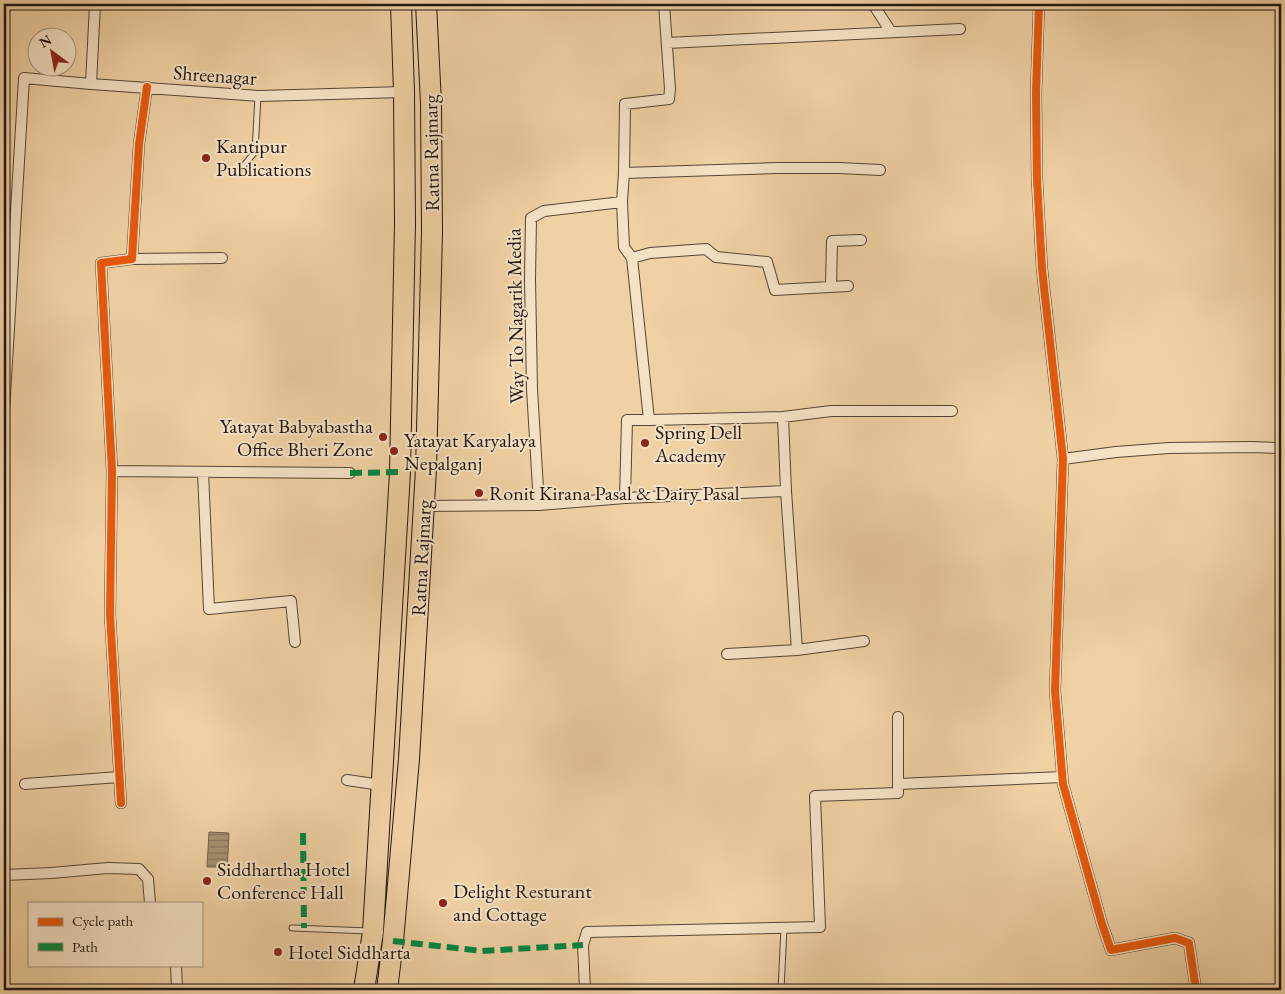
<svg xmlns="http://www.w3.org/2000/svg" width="1285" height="994" viewBox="0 0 1285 994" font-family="'EB Garamond',serif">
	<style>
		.water { fill: url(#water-rules); stroke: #73604b }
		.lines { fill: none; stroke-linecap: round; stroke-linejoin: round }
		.lane-casing { stroke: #554536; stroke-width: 7 }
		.street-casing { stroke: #554536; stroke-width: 12 }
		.highway-casing { stroke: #221611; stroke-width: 22 }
		.lane { stroke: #f5e1c4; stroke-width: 5 }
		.street { stroke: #f5e1c4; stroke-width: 10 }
		.highway { stroke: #efd1a4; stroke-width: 20 }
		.quiet { stroke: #00873e; stroke-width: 6; stroke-dasharray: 12 6; stroke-linecap: butt }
		.cycleway-casing { stroke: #f5e1c4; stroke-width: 11 }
		.cycleway { stroke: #e8590c; stroke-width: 8 }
		.poi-dot { fill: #8f2418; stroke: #f5e1c4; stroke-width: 2 }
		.labels { text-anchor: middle; stroke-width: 4; stroke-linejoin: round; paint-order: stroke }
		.street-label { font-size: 20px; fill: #221611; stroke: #f5e1c4 }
		.poi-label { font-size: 20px; fill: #221611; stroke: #f5e1c4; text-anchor: start }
	</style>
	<defs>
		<pattern id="water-rules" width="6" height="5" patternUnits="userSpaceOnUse" patternTransform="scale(1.25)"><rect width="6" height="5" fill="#a99172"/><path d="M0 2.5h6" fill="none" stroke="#89755c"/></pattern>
	</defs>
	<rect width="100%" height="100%" fill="#efd1a4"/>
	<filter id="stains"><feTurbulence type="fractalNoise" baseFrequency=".004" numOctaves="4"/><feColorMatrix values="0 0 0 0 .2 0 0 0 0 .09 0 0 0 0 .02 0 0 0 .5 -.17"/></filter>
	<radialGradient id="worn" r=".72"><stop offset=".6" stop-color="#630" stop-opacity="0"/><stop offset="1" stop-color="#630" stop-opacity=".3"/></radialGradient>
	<!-- water -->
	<path class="water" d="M209,832L229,833L227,873H218V867H207Z"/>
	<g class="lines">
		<!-- lane casing -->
		<g class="lane-casing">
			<path id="lane" d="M238,172L255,152L258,96
				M292,928L369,931
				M781,990L784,928"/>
		</g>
		<!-- street casing -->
		<g class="street-casing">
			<path id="street" d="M873,4L891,32
				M1039,4L1036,93L1037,179L1042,269L1063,459L1055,691L1063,784L1102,924L1111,950L1175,938L1189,943L1196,990
				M667,43L960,29
				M91,84L95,4
				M624,173L777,168H839L880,170
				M622,202L624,247L632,258L649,420H627L625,498
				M632,258L650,253L706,249L716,257L767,262L775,290L848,286
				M132,259L222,258
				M831,286L832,241L861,240
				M4,412L24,78L91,84L258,96L404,92
				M783,417L786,491
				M649,420L783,417L831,411H952
				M1063,459L1116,452L1169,448L1251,447L1281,448
				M112,471L350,473
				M203,472L209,609L291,601L295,642
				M539,505L532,389L530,279L531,218L544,211L622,202L624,173L625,104L669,99L670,89L664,4
				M423,506L539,505L625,498L786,491L797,650L864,641
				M727,654L797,650
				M347,780L381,785
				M25,784L119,777
				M898,784L1062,777
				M121,803L110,614L112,471L101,263L132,259L139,144L147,87
				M4,875L51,873L108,868L139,869L148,879L150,903
				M176,965L177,990
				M585,990L583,945L587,932L820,927L815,796L898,793V717"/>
		</g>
		<!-- highway casing -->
		<g class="highway-casing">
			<path id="highway" d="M364,990L373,932L400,472L405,223L404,92L401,4
				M387,990L393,941L409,759L426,469L432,232L431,103L426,4"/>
		</g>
		<!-- lane -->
		<use href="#lane" class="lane"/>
		<!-- street -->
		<use href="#street" class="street"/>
		<!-- highway -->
		<use href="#highway" class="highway"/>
		<!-- quiet -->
		<path class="quiet" d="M350,473L400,472
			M303,833L304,928
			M393,941L482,951L583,945"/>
		<!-- cycleway casing -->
		<g class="cycleway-casing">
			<path id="cycleway" d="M1039,4L1036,93L1037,179L1042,269L1063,459L1055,691L1063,784L1102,924L1111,950L1175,938L1189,943L1196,990
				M121,803L110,614L112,471L101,263L132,259L139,144L147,87"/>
		</g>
		<!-- cycleway -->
		<use href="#cycleway" class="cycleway"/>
	</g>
	<!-- markers -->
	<g class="poi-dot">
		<circle cx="206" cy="158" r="5"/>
		<circle cx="383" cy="437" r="5"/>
		<circle cx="645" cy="443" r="5"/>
		<circle cx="394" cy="451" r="5"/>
		<circle cx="479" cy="493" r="5"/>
		<circle cx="207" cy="881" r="5"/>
		<circle cx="443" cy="903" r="5"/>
		<circle cx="278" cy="952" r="5"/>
	</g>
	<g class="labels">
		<!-- street labels -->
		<g class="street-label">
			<text transform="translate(215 75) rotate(4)" y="7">Shreenagar</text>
			<text transform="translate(431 153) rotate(-91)" y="7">Ratna Rajmarg</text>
			<text transform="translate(515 316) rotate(-91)" y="7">Way To Nagarik Media</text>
			<text transform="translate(421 558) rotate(-87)" y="7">Ratna Rajmarg</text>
		</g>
		<!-- poi labels -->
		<g class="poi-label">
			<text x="216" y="153">Kantipur<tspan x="216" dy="23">Publications</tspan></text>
			<text x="373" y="433" text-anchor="end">Yatayat Babyabastha<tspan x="373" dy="23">Office Bheri Zone</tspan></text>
			<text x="655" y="439">Spring Dell<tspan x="655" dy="23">Academy</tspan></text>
			<text x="404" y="447">Yatayat Karyalaya<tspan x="404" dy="23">Nepalganj</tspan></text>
			<text x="489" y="500">Ronit Kirana Pasal &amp; Dairy Pasal</text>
			<text x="217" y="876">Siddhartha Hotel<tspan x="217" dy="23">Conference Hall</tspan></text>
			<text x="453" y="898">Delight Resturant<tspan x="453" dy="23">and Cottage</tspan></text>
			<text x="288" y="959">Hotel Siddharta</text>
		</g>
	</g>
	<!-- margin -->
	<rect width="1285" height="994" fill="none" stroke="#efd1a4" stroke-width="20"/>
	<rect x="5" y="5" width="1275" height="984" fill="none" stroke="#221611" stroke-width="2.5"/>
	<rect x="10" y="10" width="1265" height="974" fill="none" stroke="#221611"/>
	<!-- legend -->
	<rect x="28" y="902" width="175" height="65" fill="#f5e1c4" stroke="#a1907c"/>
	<rect x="38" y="918" width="25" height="8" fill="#e8590c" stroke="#a1907c"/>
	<text x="72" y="926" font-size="15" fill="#221611">Cycle path</text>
	<rect x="38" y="943" width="25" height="8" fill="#00873e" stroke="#a1907c"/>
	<text x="72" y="952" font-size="15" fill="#221611">Path</text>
	<!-- north arrow -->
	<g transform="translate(52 52) rotate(328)"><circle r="24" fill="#f5e1c4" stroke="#a1907c"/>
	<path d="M0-4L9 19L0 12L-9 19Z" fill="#8f2418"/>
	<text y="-8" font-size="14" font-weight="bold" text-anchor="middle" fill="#221611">N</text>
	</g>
	<rect width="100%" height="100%" filter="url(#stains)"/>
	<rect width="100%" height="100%" fill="url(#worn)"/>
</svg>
